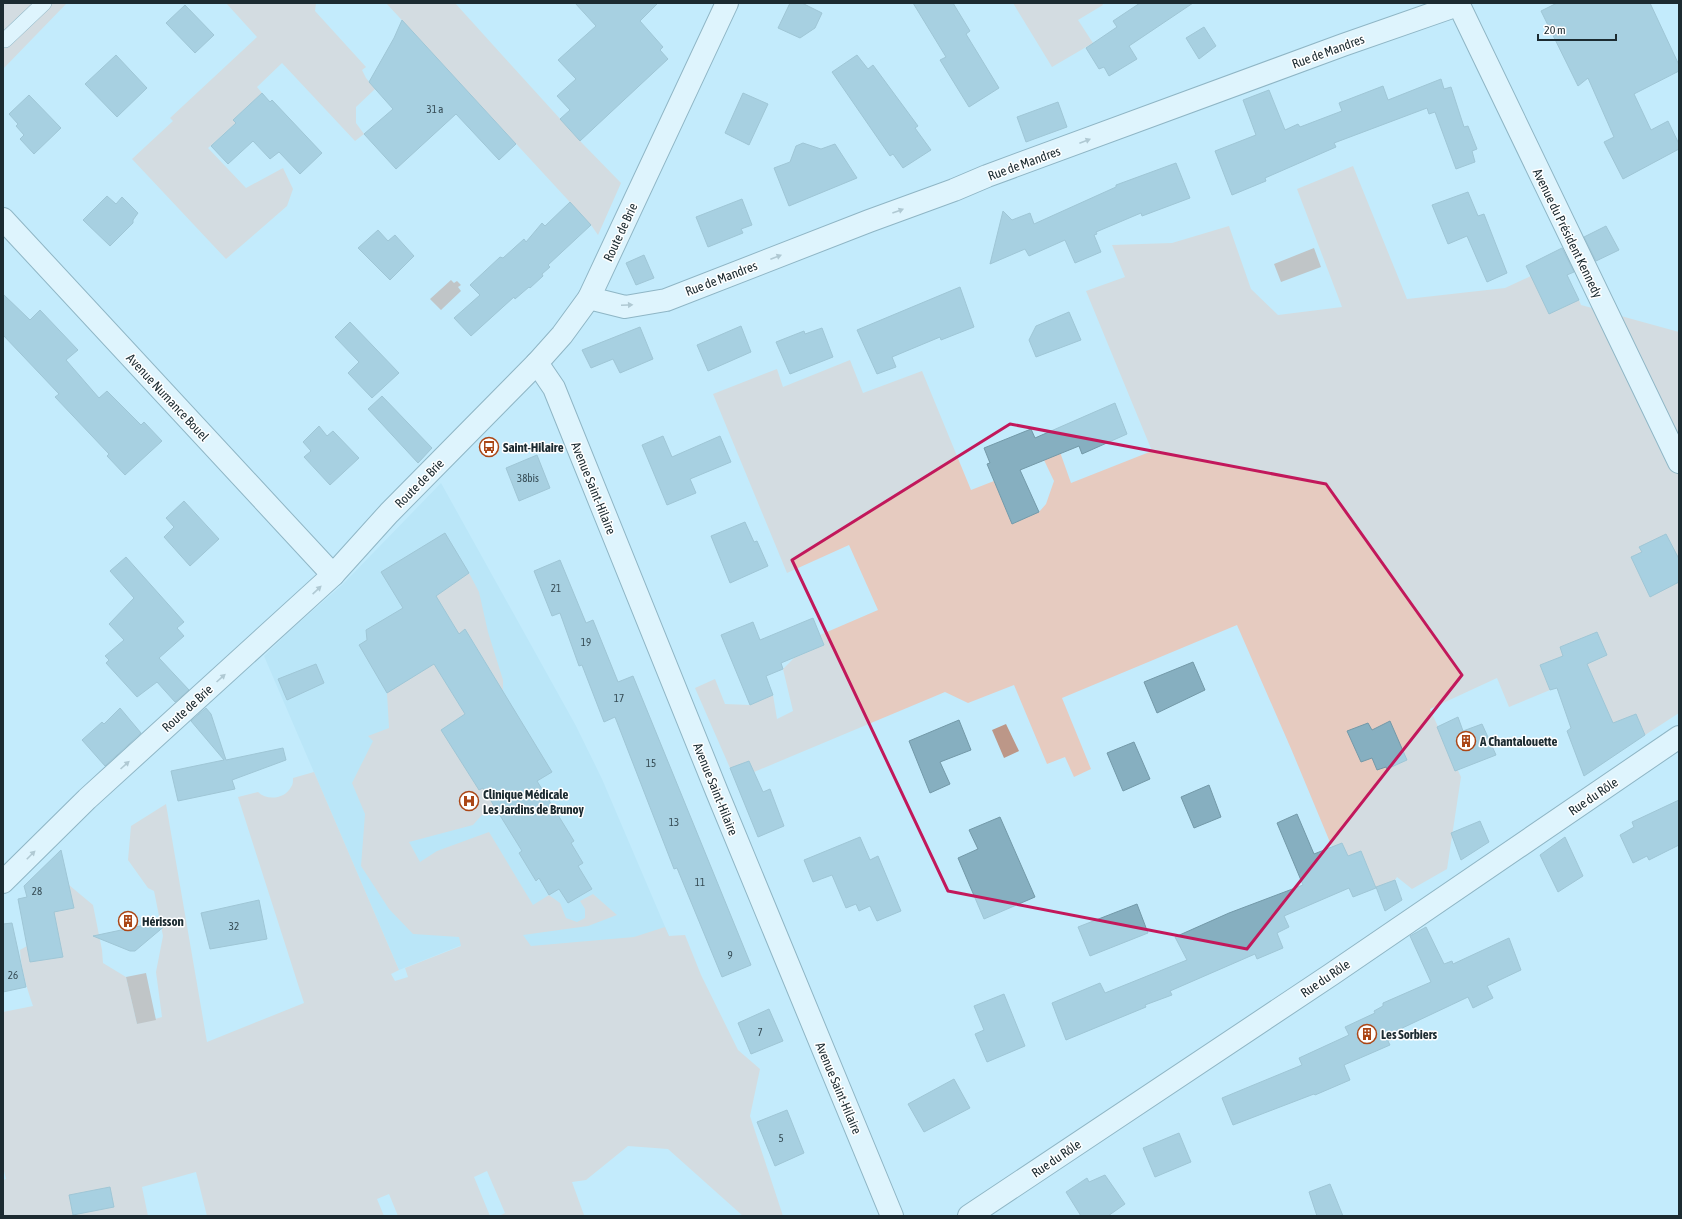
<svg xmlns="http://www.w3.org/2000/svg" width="1682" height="1219" viewBox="0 0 1682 1219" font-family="'Asap Condensed',sans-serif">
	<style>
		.built { fill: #afe0f4 }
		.green { fill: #e6cbc0 }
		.water { fill: #bc9788 }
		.building { fill: #86afc0; stroke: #7399a8 }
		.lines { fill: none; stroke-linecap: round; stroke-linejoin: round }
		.lane-casing { stroke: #507584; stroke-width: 16 }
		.street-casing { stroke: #507584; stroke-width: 24 }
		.secondary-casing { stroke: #507584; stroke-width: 24 }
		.lane { stroke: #fff; stroke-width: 15 }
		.street { stroke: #fff; stroke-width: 22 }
		.secondary { stroke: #fff; stroke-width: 22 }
		.oneway { fill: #99a0a2 }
		.marked { fill: none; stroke: #c2185b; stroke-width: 3; stroke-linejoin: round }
		.labels { text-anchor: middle; stroke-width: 3; stroke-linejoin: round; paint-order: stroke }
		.number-label { font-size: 11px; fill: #364c55 }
		.street-label { font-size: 13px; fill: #1c2b31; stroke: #fff }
		.poi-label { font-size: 13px; font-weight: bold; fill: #1c2b31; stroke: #fff; text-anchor: start }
	</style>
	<rect width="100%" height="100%" fill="#c3ebfc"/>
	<!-- built -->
	<path class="built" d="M441,483L576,726L602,779L669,936L736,1081L472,941L399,970L264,656L294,627L342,585Z"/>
	<!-- green -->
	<path class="green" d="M3,3H67L3,69Z
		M226,3H316L315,11L366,67L362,70L366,78L375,89L356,107V123L364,134L355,141L282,63L257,87L262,93L233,120L236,123L208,148L246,188L283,168L293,189L287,206L226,259L132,159L173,121L170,118L257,37Z
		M386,3H455L582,143L621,183L598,235L591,225Z
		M1013,3H1102L1103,5L1078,20L1093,43L1052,67Z
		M1353,166L1407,299L1505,288L1531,276L1579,300L1581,305L1679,332V713L1645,735L1636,714L1613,723L1589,668L1579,672L1577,668L1606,656L1562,651L1563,656L1540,665L1550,690L1509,707L1497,678L1430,709L1461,777L1447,869L1412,889L1397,877L1395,880L1376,888L1361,851L1348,856L1342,843L1332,847L1292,751L1237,625L1062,698L1091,769L1074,777L1065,757L1047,764L1014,685L968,703L945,692L754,772L749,761L730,768L695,688L715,679L725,704L750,705L773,695L777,719L793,711L783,669L794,658L824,645L820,635L878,610L849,545L787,573L713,394L777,369L783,387L850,360L863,393L922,371L971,490L994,481L1012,524L1039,512L1046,504L1054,481L1044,460L1060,452L1071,483L1152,451L1086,291L1125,277L1112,245L1172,243L1229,226L1251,289L1278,315L1342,307L1297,189Z
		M469,573L479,592L488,632L503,680V691L466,630L459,634L436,596Z
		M434,664L465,714L441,730L502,775L514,794L481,816L473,825L409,842L420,862L437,851L489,832L533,905L549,895L560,903L566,918L577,922L585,918V909L580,901L593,894L617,915L588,926L523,935L531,946L634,937L665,927L669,936L685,935L701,975L738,1050L760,1069L750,1116L783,1216H743L668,1149L628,1146L586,1180L572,1182L584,1215L582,1216H499L505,1213L487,1171L474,1177L490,1216H398L389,1194L377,1199L384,1216H207L196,1172L142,1187L148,1216H3V1180L6,1179L3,1167V1012L33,1006C27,988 21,970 20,950L27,946L37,943L41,960L62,957L54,912L65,885H69L93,905L102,950L103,963L126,977L137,1024L162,1017L156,972L163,936L154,891L148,888L128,860L131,826L166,804L207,1042L304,1003L238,797L258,792C267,801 285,799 291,787C293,785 293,781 293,778L314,772L399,970L391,974L395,981L408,977L405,968L461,946L459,937L413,934L389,909L361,866L365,814L352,783L373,741L368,736L389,728L387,693Z"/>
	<!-- water -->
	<path class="water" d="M1314,248L1321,267L1281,282L1274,264Z
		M451,280L454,283L457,281L461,285L458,287L461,291L441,310L430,299Z
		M1006,724L1019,751L1004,758L992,730Z
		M146,973L156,1020L137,1024L126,977Z"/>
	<!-- building -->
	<path class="building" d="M575,3H658L640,21L663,47L660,50L668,59L580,141L560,119L570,110L557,96L576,79L558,60L596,26Z
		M790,3H802L822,13L815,28L800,38L778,28Z
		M913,3H953L970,31L966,34L999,88L969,107L940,60L946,57Z
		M1140,3H1193L1129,46L1137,59L1109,76L1104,67L1099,69L1086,48L1117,27L1113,21Z
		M1557,3H1650L1679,65V71L1634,94L1651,130L1668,121L1679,144V149L1623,179L1604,142L1614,137L1588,78L1578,86L1541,11Z
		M185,5L214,35L195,53L166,23Z
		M402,20L516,144L499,160L456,114L396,169L364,134L393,109L369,82L394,38Z
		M1204,27L1216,46L1199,59L1186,38Z
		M116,55L147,88L117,117L85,84Z
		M857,55L868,69L873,65L918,126L915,128L931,150L903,168L893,154L890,156L832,72Z
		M1441,79L1444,89L1451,87L1464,127L1468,126L1477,149L1472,151L1475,162L1456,169L1435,112L1429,114L1427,108L1334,143L1336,147L1265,178L1266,181L1232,195L1215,151L1256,135L1243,100L1269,90L1285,130L1298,124L1300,127L1342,111L1339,103L1383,86L1388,100Z
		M262,93L270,102L272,100L322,153L300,174L279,152L270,159L253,141L228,164L211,146L236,123L233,120Z
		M743,93L768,104L749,145L725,133Z
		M29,95L61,128L34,154L20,139L24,135L16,126L18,124L9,114Z
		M1058,102L1067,127L1026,142L1017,117Z
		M803,143L821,149L835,144L857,178L789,206L774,168L790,162L796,146Z
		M1176,163L1190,198L1142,216L1141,213L1096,232L1097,234L1094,235L1101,252L1075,263L1065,240L1029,256L1025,249L990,264L1003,211L1012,220L1030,213L1034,224L1116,187V185Z
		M1468,192L1478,216L1484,214L1507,273L1487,282L1467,236L1448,244L1432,205Z
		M107,196L116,204L122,197L138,213L133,220V223L110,246L83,220Z
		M742,199L752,225L741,229L743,233L708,247L696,217Z
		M570,202L591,225L548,265L550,267L542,274L543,276L530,288L529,287L515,299L514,297L471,336L454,318L480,295L470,285L500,257L503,258L524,239L526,242L542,223L545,226Z
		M1606,226L1619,250L1596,261L1584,237Z
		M378,230L388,241L395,235L414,256L390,280L358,248Z
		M1562,248L1574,272L1567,275L1579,300L1549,314L1526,266Z
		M644,255L654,278L636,285L626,263Z
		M960,287L974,327L941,340L940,337L892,357L896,367L877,374L857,330Z
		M3,294L30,320L40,310L78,350L66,360L99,398L107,391L141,425L144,422L162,441L125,475L107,456L109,454L55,397L59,394L3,335Z
		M1069,312L1081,340L1036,357L1029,340L1036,326Z
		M350,322L399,373L372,398L348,373L359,362L335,337Z
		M741,326L751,352L708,371L697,345Z
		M640,327L653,359L620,373L613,359L591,368L582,350Z
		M822,328L833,357L790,374L776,342L804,331L805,334Z
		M382,396L432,448L418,463L368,409Z
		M1115,403L1127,434L1082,454L1079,446L1020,470L1039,512L1012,524L987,464L990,463L984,448L1031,429L1035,438Z
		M319,426L327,436L333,431L359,458L330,485L304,457L311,451L303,442Z
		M663,436L672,457L720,436L731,462L690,479L696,493L667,505L642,445Z
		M537,455L550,488L519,501L506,468Z
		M184,501L219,539L190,566L164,537L174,527L166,518Z
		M745,522L754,542L757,541L768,566L730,583L711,536Z
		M445,533L469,573L436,596L459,634L465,629L552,772L537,781L574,841L571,843L583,863L578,866L592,889L568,903L559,889L549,895L539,878L536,881L519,853L522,851L483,788L479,790L441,730L465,714L434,664L387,693L359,645L367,640L366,630L403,608L381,572Z
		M1666,534L1679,559V582L1650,597L1631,557L1642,552L1639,547Z
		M126,557L184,622L177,628L184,636L159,658L189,690L175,702L157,682L137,697L106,663L109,660L105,656L124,640L109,624L134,598L110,571Z
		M560,560L586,623L593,620L618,682L633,676L751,965L722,977L677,868L674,869L615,717L604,722L582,665L579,666L560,613L552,616L534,571Z
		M813,618L824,645L781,663L783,669L766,676L773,695L750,705L721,635L753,622L760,640Z
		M1597,632L1607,655L1587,664L1613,723L1636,714L1645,735L1584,776L1567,731L1571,728L1557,688L1550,690L1540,665L1563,656L1560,647Z
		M1193,662L1205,690L1157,713L1144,682Z
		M316,664L324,683L287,700L278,679Z
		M120,708L141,733L105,766L82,740L102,722L104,724Z
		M206,708L211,714L226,760L283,748L286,760L232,780L235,789L178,801L171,771L224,760L191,721Z
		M1458,717L1463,731L1482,724L1496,755L1455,771L1437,727Z
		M959,720L971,750L940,762L950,784L930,793L909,741Z
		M1390,721L1407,760L1387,769L1386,767L1377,770L1372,758L1361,762L1347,731L1368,723L1372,730Z
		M1134,742L1150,779L1123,791L1107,753Z
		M749,761L763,792L770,789L784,826L758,837L730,768Z
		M1209,785L1221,817L1194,828L1181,797Z
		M1679,800V845L1649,860L1647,856L1633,863L1620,835L1634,827L1632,822Z
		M1297,814L1314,854L1342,843L1348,856L1361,851L1376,888L1353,897L1349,888L1284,916L1289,927L1277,933L1283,948L1257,959L1255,954L1170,991L1172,995L1145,1005L1146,1007L1066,1040L1052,1003L1100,983L1105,993L1187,960L1175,937L1229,913L1303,885L1277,823Z
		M1000,817L1035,897L984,919L958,858L978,849L969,830Z
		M1480,821L1489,842L1461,860L1451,833Z
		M860,837L870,860L878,856L901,911L877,921L870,906L859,911L856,904L846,908L832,875L813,882L804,860Z
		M1565,837L1583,876L1558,892L1540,855Z
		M61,850L74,908L54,912L63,957L30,962L18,899L27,897L24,886Z
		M1395,880L1402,900L1385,911L1376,887Z
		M259,900L267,939L210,949L201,913Z
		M1137,904L1148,933L1090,956L1078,927Z
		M173,919L135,951H130L93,936Z
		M12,923L26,987L3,992V924Z
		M1426,927L1444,964L1452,961L1453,964L1509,938L1521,970L1487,986L1493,998L1473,1008L1468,997L1396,1031L1398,1037L1388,1041L1390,1045L1344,1065L1350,1080L1315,1095L1314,1094L1233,1125L1222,1098L1302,1065L1299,1058L1349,1035L1345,1027L1375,1013L1374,1011L1383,1006V1003L1431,982L1410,936Z
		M1004,994L1025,1046L987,1062L975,1034L984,1030L974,1006Z
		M769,1009L783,1041L751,1054L738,1023Z
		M954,1079L970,1108L924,1132L908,1104Z
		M787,1110L804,1153L775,1166L757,1122Z
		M1179,1133L1191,1162L1155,1177L1143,1148Z
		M1105,1175L1125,1204L1108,1216H1081L1066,1192L1087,1178L1089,1182Z
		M1330,1184L1343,1216H1317L1309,1192Z
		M110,1187L114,1207L73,1215L69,1195Z"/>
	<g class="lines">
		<!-- lane casing -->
		<g class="lane-casing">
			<path id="lane" d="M5,40L44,3"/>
		</g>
		<!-- street casing -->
		<g class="street-casing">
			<path id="street" d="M1458,3L1679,462
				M3,219L333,575
				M589,298L625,307L666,300L869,221L954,190L987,176L1343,45L1449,8L1457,3
				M537,363L554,388L717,792L892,1216
				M969,1216L1332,974L1679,737"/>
		</g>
		<!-- secondary casing -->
		<g class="secondary-casing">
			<path id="secondary" d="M3,882L87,799L333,575L389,513L537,363L562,335L589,298L727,3"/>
		</g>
		<!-- lane -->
		<use href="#lane" class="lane"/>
		<!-- street -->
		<use href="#street" class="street"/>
		<!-- secondary -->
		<use href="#secondary" class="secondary"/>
	</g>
	<!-- one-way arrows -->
	<defs><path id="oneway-solid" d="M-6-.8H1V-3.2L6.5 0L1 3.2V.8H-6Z"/></defs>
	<g class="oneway">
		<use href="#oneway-solid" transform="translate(1085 141) rotate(-21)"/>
		<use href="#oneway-solid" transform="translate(898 211) rotate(-20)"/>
		<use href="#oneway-solid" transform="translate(776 257) rotate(-21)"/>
		<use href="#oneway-solid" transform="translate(627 305) rotate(-3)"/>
		<use href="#oneway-solid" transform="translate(317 590) rotate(-43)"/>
		<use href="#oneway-solid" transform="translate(221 678) rotate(-42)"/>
		<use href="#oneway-solid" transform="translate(125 765) rotate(-42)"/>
		<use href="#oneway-solid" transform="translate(31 855) rotate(-45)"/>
	</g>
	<!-- marked area -->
	<path d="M0 0H1682V1219H0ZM1010,424L1326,484L1462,675L1247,949L948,891L792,560Z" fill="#c3ebfc" fill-opacity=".55" fill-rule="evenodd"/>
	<path class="marked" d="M1010,424L1326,484L1462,675L1247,949L948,891L792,560Z"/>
	<!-- icons -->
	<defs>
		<g id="bus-ring" transform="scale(1)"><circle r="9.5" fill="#fff" stroke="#ab4616" stroke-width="1.5"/><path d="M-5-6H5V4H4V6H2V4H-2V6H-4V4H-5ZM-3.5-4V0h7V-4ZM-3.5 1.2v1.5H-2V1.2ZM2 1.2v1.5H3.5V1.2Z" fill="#ab4616"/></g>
		<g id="building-ring" transform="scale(1)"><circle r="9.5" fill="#fff" stroke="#ab4616" stroke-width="1.5"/><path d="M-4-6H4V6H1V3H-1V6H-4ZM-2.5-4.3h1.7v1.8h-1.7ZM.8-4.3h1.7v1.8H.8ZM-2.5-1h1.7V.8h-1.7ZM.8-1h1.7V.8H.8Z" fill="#ab4616"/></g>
		<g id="hospital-ring" transform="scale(1)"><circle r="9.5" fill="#fff" stroke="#ab4616" stroke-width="1.5"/><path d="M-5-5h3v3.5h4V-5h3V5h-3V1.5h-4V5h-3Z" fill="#ab4616"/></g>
	</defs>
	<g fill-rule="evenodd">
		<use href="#bus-ring" x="489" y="447"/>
		<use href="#building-ring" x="1466" y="741"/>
		<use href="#hospital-ring" x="469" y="801"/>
		<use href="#building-ring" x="128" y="921"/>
		<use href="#building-ring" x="1367" y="1034"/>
	</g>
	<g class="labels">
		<!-- number labels -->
		<g class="number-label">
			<text x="435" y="113">31 a</text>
			<text x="528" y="482">38bis</text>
			<text x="556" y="592">21</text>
			<text x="586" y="646">19</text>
			<text x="619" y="702">17</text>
			<text x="651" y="767">15</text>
			<text x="674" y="826">13</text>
			<text x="700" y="886">11</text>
			<text x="37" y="895">28</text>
			<text x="234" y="930">32</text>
			<text x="730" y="959">9</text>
			<text x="13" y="979">26</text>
			<text x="760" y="1036">7</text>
			<text x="781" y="1142">5</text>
		</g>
		<!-- street labels -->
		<g class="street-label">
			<text transform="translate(1328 51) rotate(-20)" y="5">Rue de Mandres</text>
			<text transform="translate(1024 163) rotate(-20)" y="5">Rue de Mandres</text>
			<text transform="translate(620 232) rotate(-65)" y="5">Route de Brie</text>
			<text transform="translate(1568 233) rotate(64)" y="5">Avenue du Président Kennedy</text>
			<text transform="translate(721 278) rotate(-21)" y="5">Rue de Mandres</text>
			<text transform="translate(168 397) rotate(47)" y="5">Avenue Numance Bouel</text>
			<text transform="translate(419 483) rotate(-45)" y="5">Route de Brie</text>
			<text transform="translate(594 488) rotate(68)" y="5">Avenue Saint-Hilaire</text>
			<text transform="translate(187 708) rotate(-42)" y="5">Route de Brie</text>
			<text transform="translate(716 789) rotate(68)" y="5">Avenue Saint-Hilaire</text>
			<text transform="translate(1593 796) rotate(-34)" y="5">Rue du Rôle</text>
			<text transform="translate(1325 978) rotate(-34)" y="5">Rue du Rôle</text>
			<text transform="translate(839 1088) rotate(67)" y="5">Avenue Saint-Hilaire</text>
			<text transform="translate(1056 1158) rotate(-34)" y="5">Rue du Rôle</text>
		</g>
		<!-- poi labels -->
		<g class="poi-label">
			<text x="503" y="452">Saint-Hilaire</text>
			<text x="1480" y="746">A Chantalouette</text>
			<text x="483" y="799">Clinique Médicale<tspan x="483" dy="15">Les Jardins de Brunoy</tspan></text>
			<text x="142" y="926">Hérisson</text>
			<text x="1381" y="1039">Les Sorbiers</text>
		</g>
	</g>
	<!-- border -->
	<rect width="1682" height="1219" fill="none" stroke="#1c2b31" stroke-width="8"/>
	<!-- scale -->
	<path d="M1538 34v6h78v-6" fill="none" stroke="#1c2b31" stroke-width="2"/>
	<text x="1544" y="34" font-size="12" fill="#1c2b31" stroke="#ffffff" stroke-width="3" paint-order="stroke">20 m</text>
</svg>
